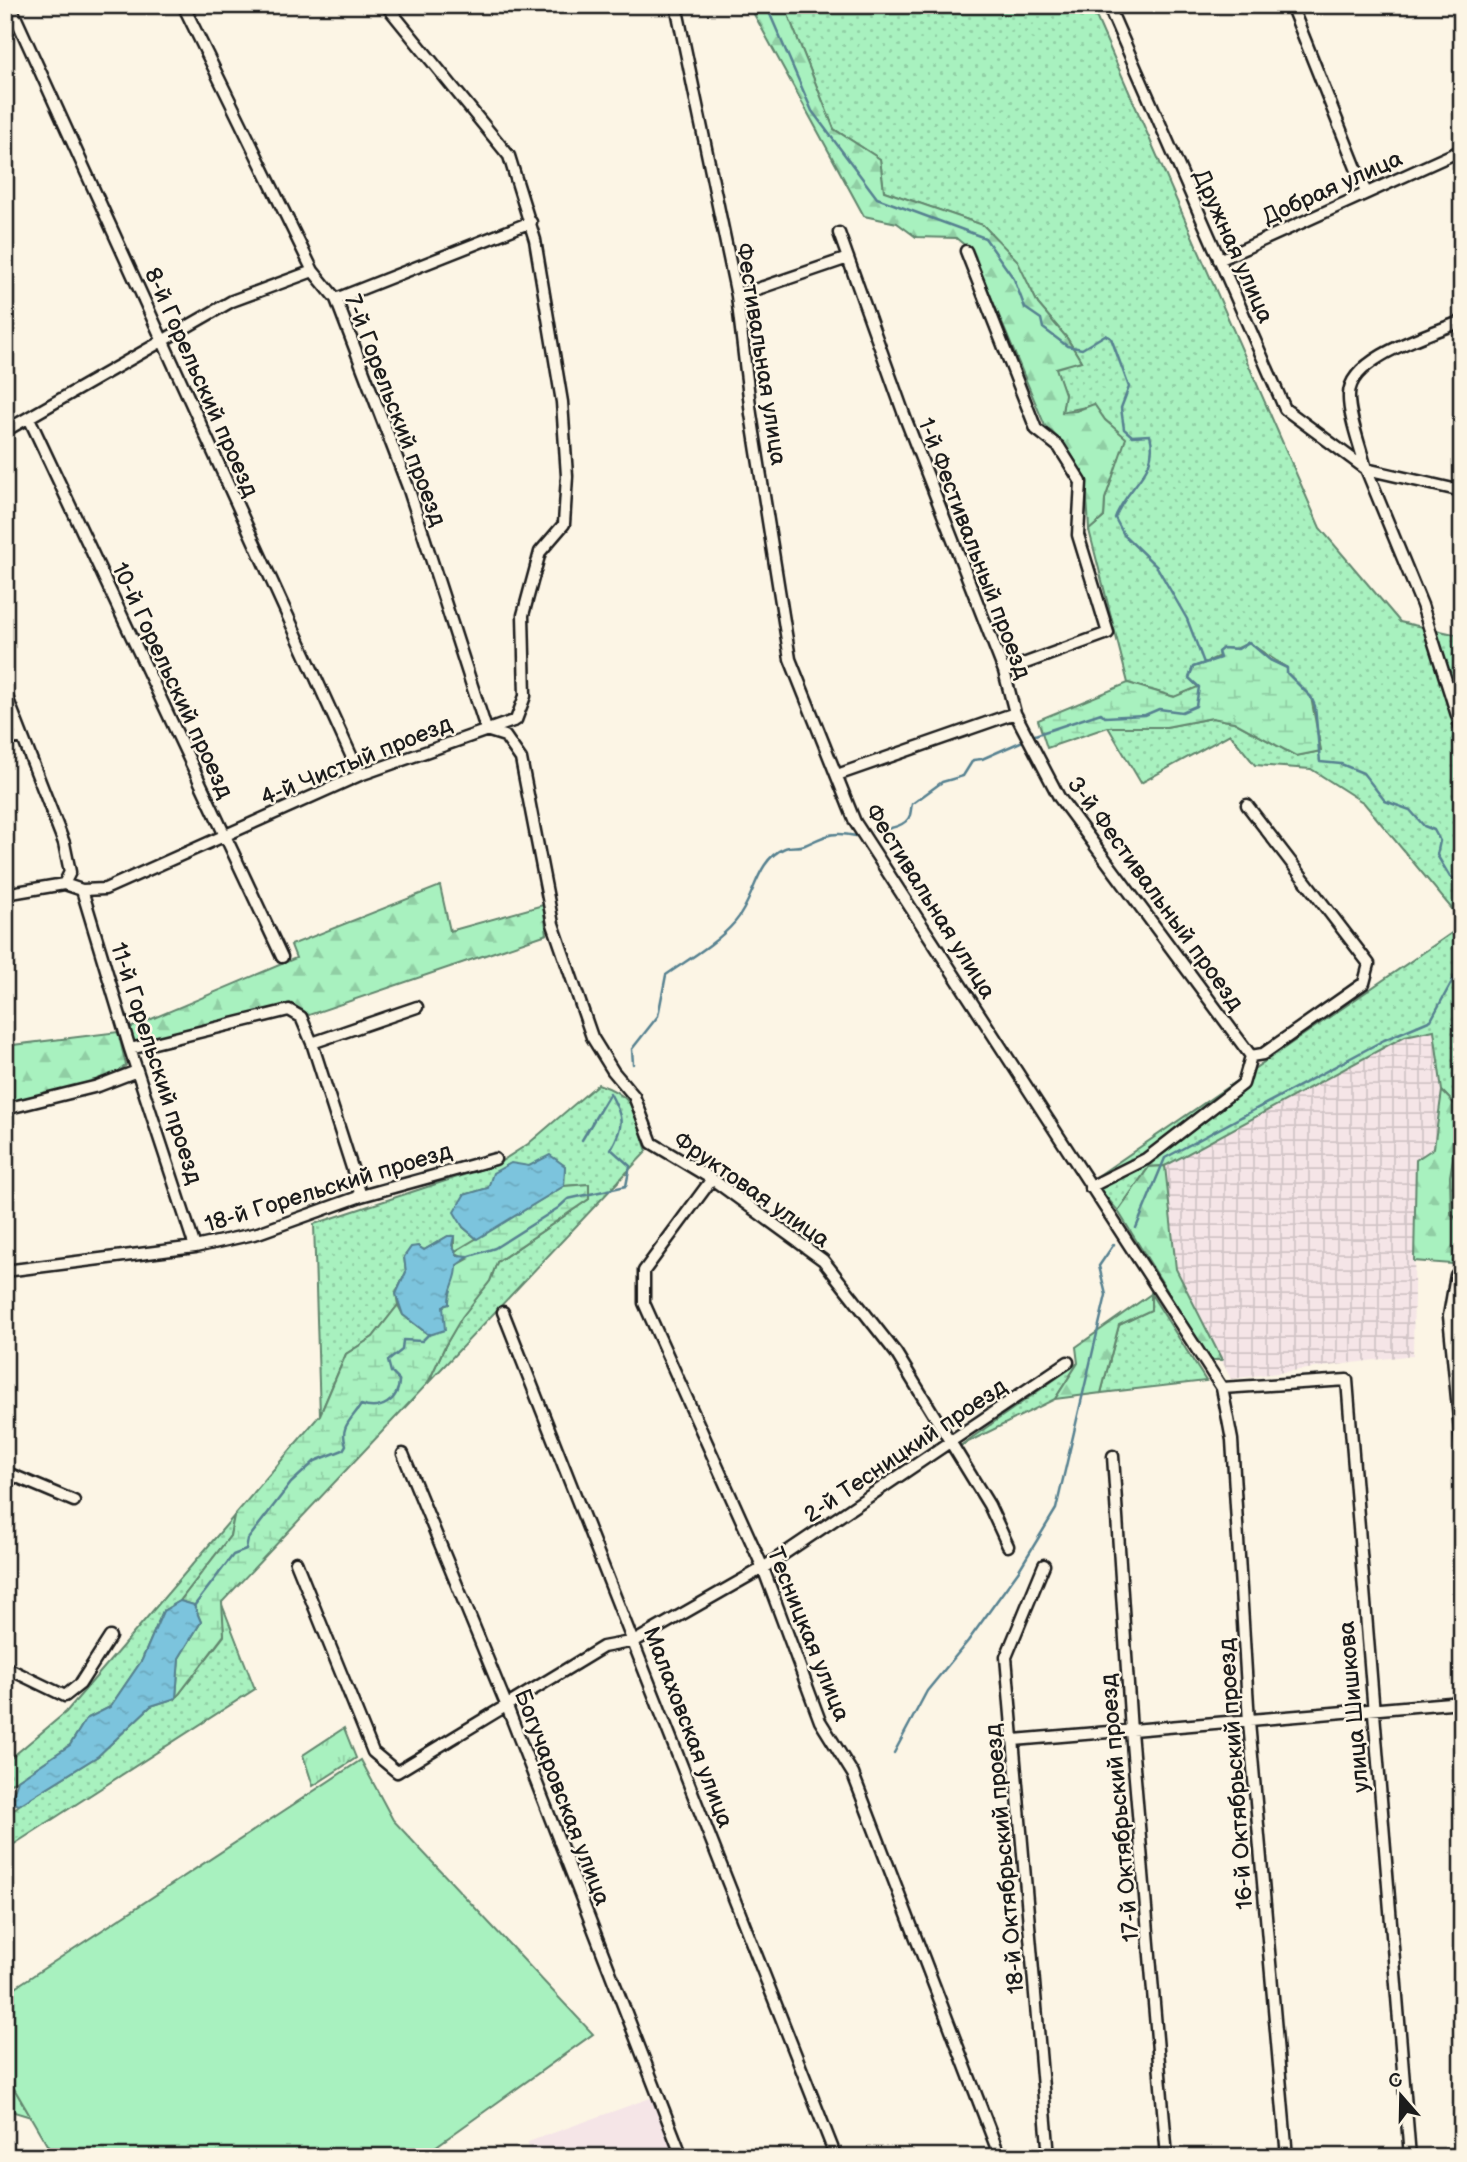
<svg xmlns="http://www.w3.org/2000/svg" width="1467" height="2162" viewBox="0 0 1467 2162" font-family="'Balsamiq Sans',sans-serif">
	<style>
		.built { fill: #f5e5e7 }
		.industrial { fill: url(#industrial-grid) }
		.grass { fill: url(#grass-dots); stroke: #62866e; stroke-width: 2 }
		.forest { fill: url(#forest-firs); stroke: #62866e; stroke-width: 2 }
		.wetland { fill: url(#wetland-marsh); stroke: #62866e; stroke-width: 2 }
		.park { fill: url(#park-tufts); stroke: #62866e; stroke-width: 2 }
		.garden { fill: #a8f1bf; stroke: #62866e; stroke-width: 2 }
		.water { fill: url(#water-ripples); stroke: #568190; stroke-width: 2 }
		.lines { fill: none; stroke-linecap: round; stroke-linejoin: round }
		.stream { stroke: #568190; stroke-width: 2.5 }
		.minor-casing { stroke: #1c1c1c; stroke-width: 15 }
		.minor { stroke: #fcf5e5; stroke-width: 10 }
		.labels { text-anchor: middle; stroke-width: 5; stroke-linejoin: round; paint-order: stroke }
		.street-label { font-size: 23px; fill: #1c1c1c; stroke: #fcf5e5 }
	</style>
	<defs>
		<pattern id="industrial-grid" width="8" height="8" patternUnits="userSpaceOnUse" patternTransform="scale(1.75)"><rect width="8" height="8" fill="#f5e5e7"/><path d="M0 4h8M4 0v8" fill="none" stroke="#d1c4c6"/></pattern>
		<pattern id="grass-dots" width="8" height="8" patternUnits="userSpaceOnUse" patternTransform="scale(1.75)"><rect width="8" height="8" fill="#a8f1bf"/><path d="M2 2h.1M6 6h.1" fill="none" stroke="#90cea4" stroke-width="1.8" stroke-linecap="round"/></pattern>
		<pattern id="forest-firs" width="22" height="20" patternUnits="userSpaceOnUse" patternTransform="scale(1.75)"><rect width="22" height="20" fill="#a8f1bf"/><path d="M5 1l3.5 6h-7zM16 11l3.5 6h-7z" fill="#90cea4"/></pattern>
		<pattern id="wetland-marsh" width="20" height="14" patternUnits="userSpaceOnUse" patternTransform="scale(1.75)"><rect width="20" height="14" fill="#a8f1bf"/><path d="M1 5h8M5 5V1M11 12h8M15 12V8" fill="none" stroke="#90cea4"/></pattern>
		<pattern id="park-tufts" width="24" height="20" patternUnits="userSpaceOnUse" patternTransform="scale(1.75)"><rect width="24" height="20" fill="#a8f1bf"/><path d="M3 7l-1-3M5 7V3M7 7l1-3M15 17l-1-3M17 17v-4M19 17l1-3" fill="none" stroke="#90cea4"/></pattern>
		<pattern id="water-ripples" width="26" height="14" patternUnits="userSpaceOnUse" patternTransform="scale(1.75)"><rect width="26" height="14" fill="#7cc4dd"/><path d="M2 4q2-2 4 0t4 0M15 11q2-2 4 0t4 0" fill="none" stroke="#6ba8bd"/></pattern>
	</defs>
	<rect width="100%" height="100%" fill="#fcf5e5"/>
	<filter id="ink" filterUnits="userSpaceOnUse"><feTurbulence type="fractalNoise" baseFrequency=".0143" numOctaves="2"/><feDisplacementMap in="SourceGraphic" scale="14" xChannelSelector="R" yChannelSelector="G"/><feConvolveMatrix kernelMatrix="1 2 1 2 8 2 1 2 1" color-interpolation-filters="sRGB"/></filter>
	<g filter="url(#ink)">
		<!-- built -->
		<path class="built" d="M653,2097L675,2157H530L528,2142Z"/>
		<!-- industrial -->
		<path class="industrial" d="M1434,1030L1442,1091L1434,1148L1416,1160L1413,1355L1231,1379L1176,1269L1165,1166L1405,1036Z"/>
		<!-- grass -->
		<path class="grass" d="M784,5H1091L1320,528L1400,622L1458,635L1462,639V921L1364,803L1311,769L1255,765L1230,734L1141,783L1108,727H1166L1212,718L1234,722L1296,756L1321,751L1311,697L1287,673V668L1249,643L1204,663L1199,687L1175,697L1128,683L1089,530L1104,517L1105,499L1125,438L1105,420L1094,405L1062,412L1065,394L1055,367L1081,361L1067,338L1038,304L1016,260L983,225L884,191L880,159L834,129Z
			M1462,926V1223L1451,1214L1450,1176L1461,1111L1442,1091L1434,1030L1405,1036L1165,1166L1149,1167L1118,1211L1092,1180Z
			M598,1084C638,1097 634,1113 647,1151L428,1383L445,1346L461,1317L490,1281L497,1262L589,1199V1184L564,1186L565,1166L550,1156L488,1188L464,1195L463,1227L477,1239L454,1252V1236H448L424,1250L418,1246L411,1248L404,1257L406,1272L396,1293L398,1305L373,1337L346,1354L320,1415L314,1224L497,1164L528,1144Z
			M1151,1294L1206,1381L1101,1393L1119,1325L1150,1310Z
			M1078,1363L1055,1399L960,1446Z
			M234,1516L230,1536L180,1601L163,1611L142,1660L110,1707L86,1719L70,1745L18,1780L5,1785V1763L66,1712Z
			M221,1602L255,1689L5,1850V1818L19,1805L98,1756L151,1706L176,1698L224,1636Z"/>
		<!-- forest -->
		<path class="forest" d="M749,5H784L834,129L880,159L884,191L983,225L1017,260L1038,304L1067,338L1081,361L1056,368L1065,394L1062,412L1076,411L1094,404L1105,420L1126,438L1105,499L1104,517L1089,530C1087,482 1083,458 1045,426L972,251L956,238L916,237L897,223L864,216Z
			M440,886L450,931L543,905L547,934L309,1015L290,1003L197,1030L134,1043L130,1028L296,958L291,945Z
			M118,1032L126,1065C103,1089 39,1096 5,1103V1046Z
			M1442,1091L1461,1111L1450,1176L1451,1214L1462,1223V1242L1452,1264L1414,1261L1416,1160L1434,1148Z
			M1165,1166L1176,1269L1222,1360H1210L1118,1211L1149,1167Z
			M1151,1294V1310L1119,1325L1101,1393L1055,1399L1078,1363L1076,1347Z
			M5,2073L31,2117L14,2112L5,2097Z"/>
		<!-- wetland -->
		<path class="wetland" d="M1249,642L1270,660L1287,668V673L1311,697L1321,751L1296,756L1234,722L1212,718L1166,727H1108L1047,748L1038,720L1128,683L1174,697L1198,687L1189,678L1193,667L1219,658L1218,652L1223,648L1238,649Z
			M589,1184V1199L497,1262L490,1281L462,1317L445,1346L428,1383L222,1602L224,1635L176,1698L179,1658L201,1622L194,1605L180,1601L230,1536L234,1516L320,1415L346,1354L373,1337L398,1305L403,1315L429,1335L443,1306L449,1304C448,1289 455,1279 457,1265L468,1259L454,1252L564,1186Z"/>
		<!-- park -->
		<path class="park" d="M344,1728L356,1758L313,1786L303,1755Z"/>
		<!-- garden -->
		<path class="garden" d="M361,1760L393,1820L593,2034L421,2157H54L5,2073V1994Z"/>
		<!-- water -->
		<path class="water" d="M550,1155L565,1166L564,1186L477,1239L463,1227L454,1212L464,1195L488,1188L493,1173L511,1163L529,1166Z
			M448,1236H454L452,1245L457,1255L470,1256L457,1265C458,1280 448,1288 449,1304L443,1306L445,1330L429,1335L403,1315L396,1294L406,1272L404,1257L411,1247L418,1246L424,1250Z
			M180,1601L194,1605L201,1622L179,1658L176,1698L151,1706L98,1756L19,1805L10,1802L18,1780L70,1745L86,1719L110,1707L142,1660L163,1611Z"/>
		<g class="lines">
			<!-- stream -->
			<path class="stream" d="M766,5L812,111L877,198L985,238L1014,279L1025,308L1041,319L1043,328L1067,346L1082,349L1105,335L1111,338L1129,387L1121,408L1124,429L1132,436L1150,435C1160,472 1127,485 1115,518L1124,535L1157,567L1187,619L1204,663
				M1032,736L1101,713L1105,717L1145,715L1159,709L1182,712L1196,706L1199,687L1189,678L1193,667L1220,658L1218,652L1223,648L1238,649L1249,642L1270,660L1287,668V673L1311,697L1315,706L1320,762L1341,764L1363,773L1385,801L1410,810L1424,826L1434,830L1440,841L1437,855L1450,877L1462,881
				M873,831C884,829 906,828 910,815C911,811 911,808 912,804L942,782L963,776L973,760L982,759L1025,740
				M633,1064L632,1049L658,1016L666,975C689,959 717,943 735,922C755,900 755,860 785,848C792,845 798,848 805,845C827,835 832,831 856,836
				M582,1140L610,1093
				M1136,1228L1165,1158L1384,1040L1431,1020L1462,963
				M467,1257L495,1248L558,1208L568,1199L626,1186L630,1166L611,1149C625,1124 623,1117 610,1093
				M194,1606L233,1555L246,1550L248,1539L291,1483L315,1461L343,1450L346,1445C339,1427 352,1419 361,1405C380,1412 399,1401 399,1380L391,1372L388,1361L402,1350L403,1340L422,1341L429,1334
				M894,1753L927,1691L968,1641L1019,1570L1056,1509L1106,1295L1099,1266L1114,1244"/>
			<!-- minor casing -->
			<g class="minor-casing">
				<path id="minor" d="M10,5L360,775
					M183,5L313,271L336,299L408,487L486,729
					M676,5L737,296L751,414L790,659L855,822L1222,1388L1232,1440L1249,1722L1287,2157
					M1108,5L1285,409L1366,469
					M1291,5L1366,193
					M1459,5L1462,11
					M839,233L906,420L1004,671L1015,713L1059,797L1251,1056
					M966,251L1036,429L1059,447L1081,482L1078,535L1108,633L1004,671
					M1219,260L1462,150
					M737,296L848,258
					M336,299L531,222
					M29,418L282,957
					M5,431L232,301L313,271
					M1366,469C1361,448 1348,415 1349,395C1349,357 1432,334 1462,321
					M1462,491L1366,469L1422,605L1462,731
					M5,692L64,843L70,872L64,884
					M486,730L505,736L521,759L553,924L592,1037L613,1071L634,1096L652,1143L712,1179L823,1260L896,1353L989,1505L1008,1546
					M5,740L22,737
					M837,775L1015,713
					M1247,805L1369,964L1364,983L1263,1054L1251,1056
					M82,890L130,1049L195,1247
					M5,894L64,884L82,890L105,889L360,775L516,720L525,696L523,615L540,552L564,524L567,476L562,402L535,240L509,156L386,5
					M312,1043L361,1196
					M130,1049L289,1010L301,1017L312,1043L417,1007
					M5,1109L98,1086L137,1071
					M712,1179L644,1271V1303L763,1568L820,1721L853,1774L1000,2157
					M1090,1187L1146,1159L1243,1084L1251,1056
					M5,1271L195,1247L258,1233L361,1196L495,1159
					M1456,1275L1449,1316L1462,1450
					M503,1312L836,2157
					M1222,1388L1347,1380L1410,2157
					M403,1454L506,1704L682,2157
					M1113,1456L1131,1731L1167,2157
					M5,1472L74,1501
					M296,1562L373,1752L397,1772L603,1647L635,1641L763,1568L1068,1362
					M1044,1565L1006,1657L1049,2157
					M5,1667L65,1696L80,1684L110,1637
					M1014,1740L1462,1702"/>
			</g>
			<!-- minor -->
			<use href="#minor" class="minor"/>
		</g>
	</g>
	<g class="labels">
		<!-- street labels -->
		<g class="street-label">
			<text transform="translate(1332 187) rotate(-24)" y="8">Добрая улица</text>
			<text transform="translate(1234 246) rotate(66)" y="8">Дружная улица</text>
			<text transform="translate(762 354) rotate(81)" y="8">Фестивальная улица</text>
			<text transform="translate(202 382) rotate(66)" y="8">8-й Горельский проезд</text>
			<text transform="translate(396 410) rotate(69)" y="8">7-й Горельский проезд</text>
			<text transform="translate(975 548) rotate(69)" y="8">1-й Фестивальный проезд</text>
			<text transform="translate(173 680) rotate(65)" y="8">10-й Горельский проезд</text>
			<text transform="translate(356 760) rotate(-22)" y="8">4-й Чистый проезд</text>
			<text transform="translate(1156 893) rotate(54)" y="8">3-й Фестивальный проезд</text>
			<text transform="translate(931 901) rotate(58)" y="8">Фестивальная улица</text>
			<text transform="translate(157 1063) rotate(72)" y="8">11-й Горельский проезд</text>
			<text transform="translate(328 1187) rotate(-17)" y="8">18-й Горельский проезд</text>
			<text transform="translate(752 1189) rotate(35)" y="8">Фруктовая улица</text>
			<text transform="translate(905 1450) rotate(-34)" y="8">2-й Тесницкий проезд</text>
			<text transform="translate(809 1634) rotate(68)" y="8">Тесницкая улица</text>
			<text transform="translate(1353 1707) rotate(-95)" y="8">улица Шишкова</text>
			<text transform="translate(689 1727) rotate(69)" y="8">Малаховская улица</text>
			<text transform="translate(1235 1774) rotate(-94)" y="8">16-й Октябрьский проезд</text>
			<text transform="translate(563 1797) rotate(69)" y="8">Богучаровская улица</text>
			<text transform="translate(1119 1808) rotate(-95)" y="8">17-й Октябрьский проезд</text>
			<text transform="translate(1004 1859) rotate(-95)" y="8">18-й Октябрьский проезд</text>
		</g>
	</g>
	<!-- margin -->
	<rect width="1467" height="2162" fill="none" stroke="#fcf5e5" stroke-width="28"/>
	<rect x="14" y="14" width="1439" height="2134" fill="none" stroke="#1c1c1c" stroke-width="2.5" filter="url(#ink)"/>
	<!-- north arrow -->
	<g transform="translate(1401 2096) rotate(340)" stroke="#fcf5e5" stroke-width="5" paint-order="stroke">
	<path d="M0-5L12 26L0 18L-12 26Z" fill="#1c1c1c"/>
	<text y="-10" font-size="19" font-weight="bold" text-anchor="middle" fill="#1c1c1c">С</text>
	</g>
</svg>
